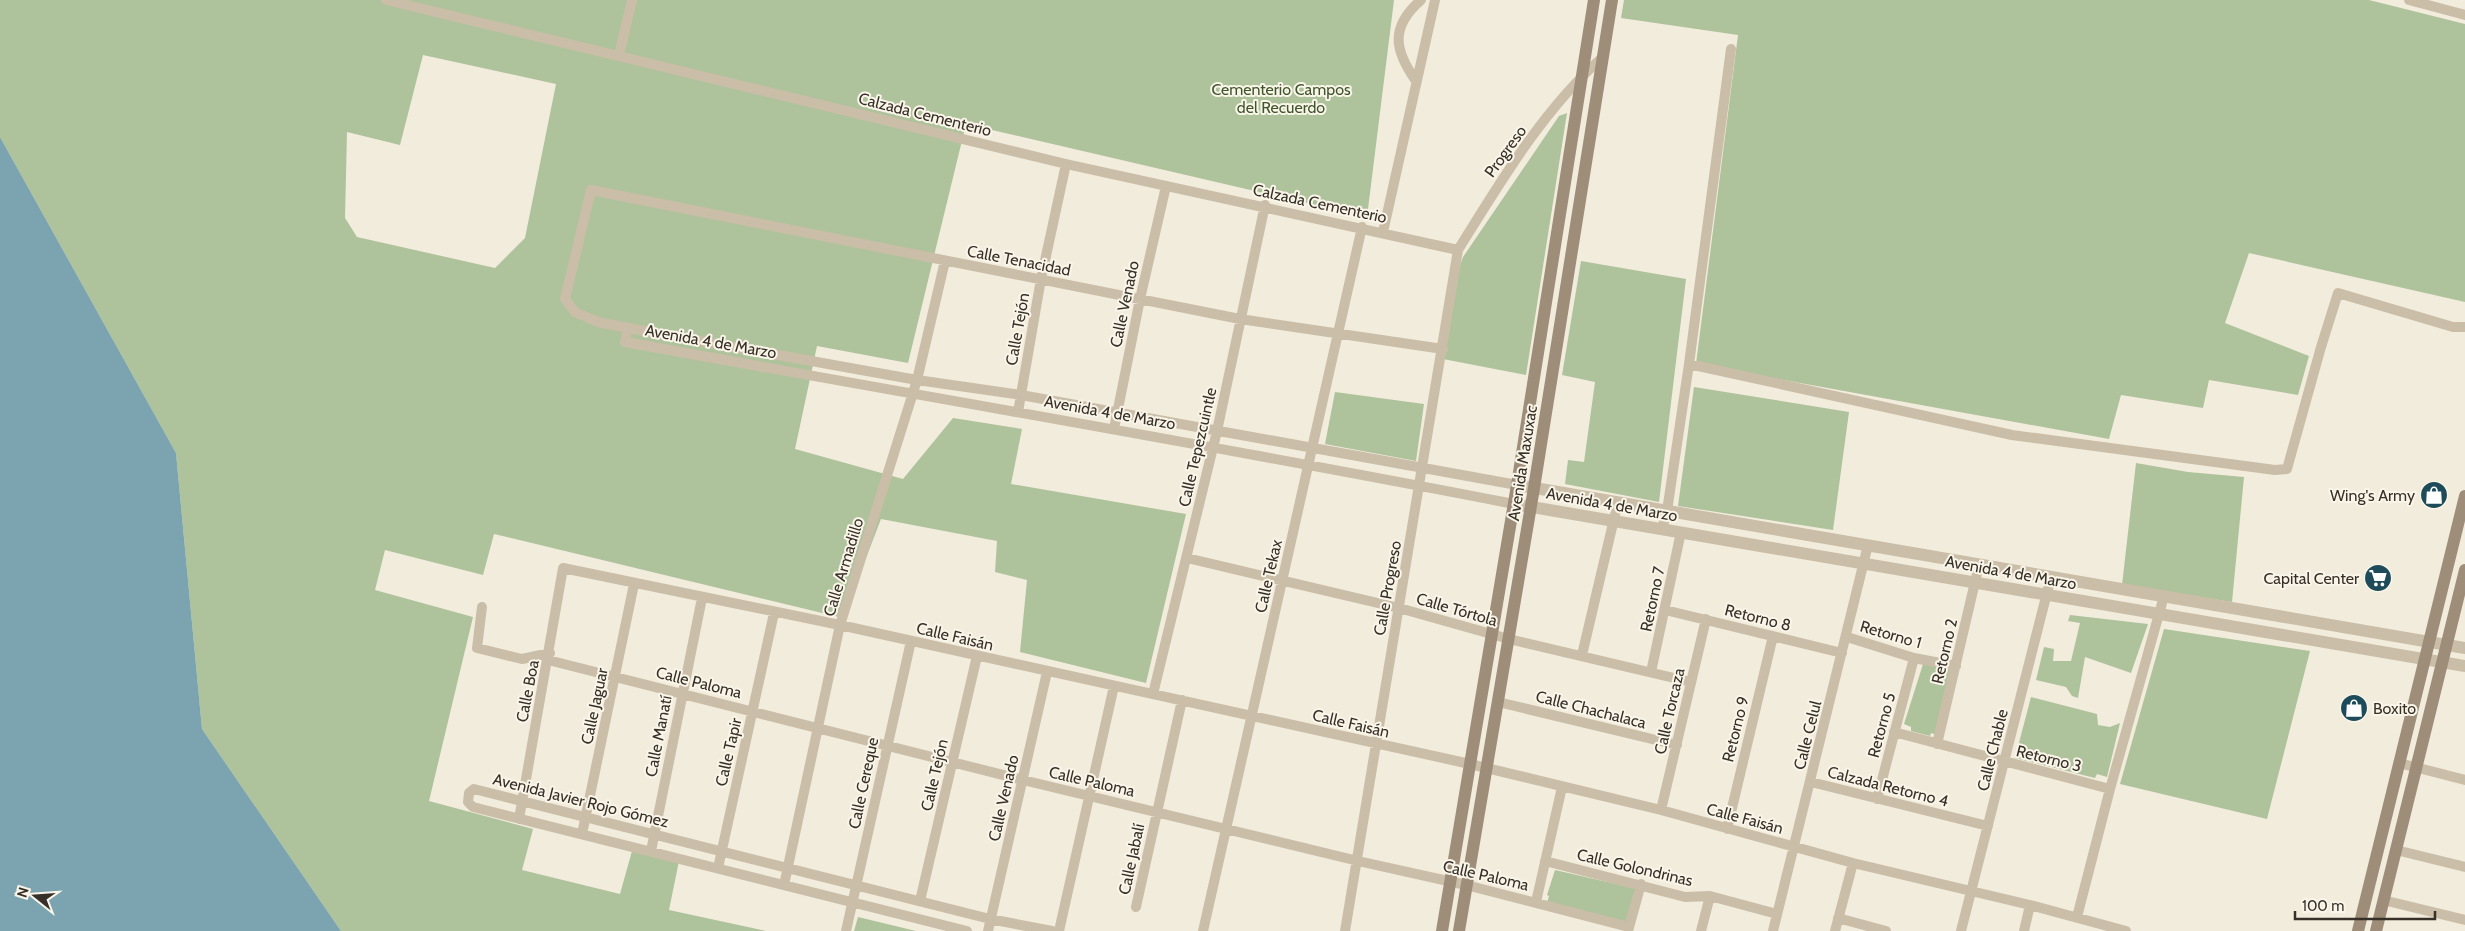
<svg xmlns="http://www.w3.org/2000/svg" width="2465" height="931" viewBox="0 0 2465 931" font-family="Cabin,sans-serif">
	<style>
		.green { fill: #aec29c; fill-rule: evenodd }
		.water { fill: #7ba4b0 }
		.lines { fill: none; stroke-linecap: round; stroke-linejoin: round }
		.minor { stroke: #cbbea8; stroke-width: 10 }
		.tertiary { stroke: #cbbea8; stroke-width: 12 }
		.secondary { stroke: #9e8d79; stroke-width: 12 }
		.labels { text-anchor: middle; stroke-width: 4; stroke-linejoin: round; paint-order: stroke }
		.park-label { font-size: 16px; fill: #3f562c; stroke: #faf5e9 }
		.street-label { font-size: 16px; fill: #373028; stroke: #faf5e9 }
		.poi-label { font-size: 16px; fill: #373028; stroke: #faf5e9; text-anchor: end }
	</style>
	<rect width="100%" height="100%" fill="#f2ecdc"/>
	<!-- green -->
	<path class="green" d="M0,0H1394L1367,217L966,124L908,363L817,346L795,449L903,479L953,418L1022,429L1011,484L1186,514L1146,683L1020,652L1027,580L995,572L997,541L881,519L843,618L494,534L483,575L385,550L375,590L473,617L429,801L533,829L522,870L620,894L632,851L679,861L669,910L766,931H341L202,729L176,453L0,137ZM423,55L556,84L525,238L495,268L357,237L345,218L347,132L400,145Z
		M1624,0H2369L2465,24V302L2249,253L2225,323L2309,356L2298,395L2209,380L2203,408L2121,395L2109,439L1696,364L1738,35L1621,18Z
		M1567,113L1526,375L1443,359L1456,277L1463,257L1559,116Z
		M1581,261L1686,279L1659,502L1565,484L1568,460L1584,462L1595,382L1562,375Z
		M1694,387L1849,412L1833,530L1678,506Z
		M1335,392L1424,404L1416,461L1325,444Z
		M2136,463L2188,472L2244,477L2232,602L2122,585Z
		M2070,615L2148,624L2131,673L2085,657L2078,698L2072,696L2066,687L2036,680L2044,647L2054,649L2053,661H2071L2080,623L2068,621Z
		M2164,629L2310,651L2267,819L2120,784Z
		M1924,661L1956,670L1937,735L1931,733L1930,736L1911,731V727L1904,724Z
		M2031,697L2097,714L2098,725L2110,727L2120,723L2107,777L2097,774L2095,778L2015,758Z
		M1555,870L1638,889L1629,924L1547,903L1549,896L1547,895Z
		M858,917L916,931H854Z"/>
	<!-- water -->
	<path class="water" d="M0,137L176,453L202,729L341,931H0Z"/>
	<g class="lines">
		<!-- minor -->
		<path class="minor" d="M386,0L1066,164L1458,250
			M2409,0L2465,15
			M619,55L632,0
			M1416,81C1394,50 1390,27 1421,0
			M1383,232L1435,0
			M628,328L598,322L575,312L565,299L591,190L1240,319L1443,349
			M1689,364L2012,435L2275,470L2287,469L2321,347L2338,293L2453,327H2465
			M1018,412L1041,279L1066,164
			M1114,429L1140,299L1166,186
			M1514,504C1218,446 921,396 625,342L628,328L917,380L1021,395L1517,485
			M1662,529L1667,511L1689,364L1731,49
			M1187,558L1399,608L1509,639L1691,682
			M482,607L477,648L522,659L550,653
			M1665,610L1842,653
			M1847,637L1914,658L1956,666
			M1582,655L1618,502
			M548,660L1023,780L1358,861L1466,885L1629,927
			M1651,672L1681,532
			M1153,694L1217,431L1265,205
			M1498,702L1677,745
			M1894,732L2110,789
			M1937,744L1979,565
			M2399,763L2465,780
			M1811,782L1988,826
			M1877,799L1914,658
			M1661,810L1706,619
			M519,819L563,568L840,625L1470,764L1661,810L1853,863L2030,905L2126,931
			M1727,829L1773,636
			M582,834L634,584
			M2396,850L2465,867
			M651,851L702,598
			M1545,861L1685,897L1710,896L1777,914
			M718,868L774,613
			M784,885L840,625L917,380L945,261
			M2383,900L2465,920
			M920,901L977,656
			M1536,902L1562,787
			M1136,907L1182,700
			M2077,917L2110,789L2164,596
			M1838,918L1886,931
			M846,931L911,641
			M967,931L473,807L468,802L469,793L474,789L990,919L1052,931
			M988,931L1047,672
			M1059,931L1114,686
			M1203,931L1362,227
			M1345,931L1458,250C1499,184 1544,108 1603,57
			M1628,931L1641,884
			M1701,931L1710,896
			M1773,931L1868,545
			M1835,931L1853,863
			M1961,931L2051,577
			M2024,931L2030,905"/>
		<!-- tertiary -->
		<path class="tertiary" d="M1517,485L2465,648
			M1514,504L2465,666"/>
		<!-- secondary -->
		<path class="secondary" d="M1442,931L1517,485L1594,0
			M1459,931L1534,488L1612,0
			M2358,931L2465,496
			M2376,931L2465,570"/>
	</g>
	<!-- icons -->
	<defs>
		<g id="shop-disc" transform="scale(1.4375)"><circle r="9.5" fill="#1d4b59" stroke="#faf5e9"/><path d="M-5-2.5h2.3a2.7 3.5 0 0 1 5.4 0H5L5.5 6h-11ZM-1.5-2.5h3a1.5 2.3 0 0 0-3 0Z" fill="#fff"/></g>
		<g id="supermarket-disc" transform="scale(1.4375)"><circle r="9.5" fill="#1d4b59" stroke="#faf5e9"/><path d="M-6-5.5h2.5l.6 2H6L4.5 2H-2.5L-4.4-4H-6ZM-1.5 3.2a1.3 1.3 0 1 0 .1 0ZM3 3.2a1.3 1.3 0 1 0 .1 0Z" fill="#fff"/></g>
	</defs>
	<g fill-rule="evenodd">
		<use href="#shop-disc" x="2434" y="495"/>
		<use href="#supermarket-disc" x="2378" y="578"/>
		<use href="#shop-disc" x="2354" y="708"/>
	</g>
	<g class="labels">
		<!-- park labels -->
		<g class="park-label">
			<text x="1281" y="95">Cementerio Campos<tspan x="1281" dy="18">del Recuerdo</tspan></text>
		</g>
		<!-- street labels -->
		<g class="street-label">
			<text transform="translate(925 114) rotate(14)" y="6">Calzada Cementerio</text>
			<text transform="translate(1505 151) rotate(-54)" y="6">Progreso</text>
			<text transform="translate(1320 203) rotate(12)" y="6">Calzada Cementerio</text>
			<text transform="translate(1019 260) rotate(11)" y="6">Calle Tenacidad</text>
			<text transform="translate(1124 304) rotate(-78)" y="6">Calle Venado</text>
			<text transform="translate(1017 329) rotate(-80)" y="6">Calle Tejón</text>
			<text transform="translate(711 341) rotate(10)" y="6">Avenida 4 de Marzo</text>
			<text transform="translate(1110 412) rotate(10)" y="6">Avenida 4 de Marzo</text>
			<text transform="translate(1197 447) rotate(-77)" y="6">Calle Tepezcuintle</text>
			<text transform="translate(1522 463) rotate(-81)" y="6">Avenida Maxuxac</text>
			<text transform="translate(1612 504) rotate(10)" y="6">Avenida 4 de Marzo</text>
			<text transform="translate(843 567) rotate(-73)" y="6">Calle Armadillo</text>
			<text transform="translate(2011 572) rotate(10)" y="6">Avenida 4 de Marzo</text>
			<text transform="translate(1268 576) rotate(-77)" y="6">Calle Tekax</text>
			<text transform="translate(1387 588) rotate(-80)" y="6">Calle Progreso</text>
			<text transform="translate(1652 599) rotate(-78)" y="6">Retorno 7</text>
			<text transform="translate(1457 609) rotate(16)" y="6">Calle Tórtola</text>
			<text transform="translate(1758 617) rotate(14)" y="6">Retorno 8</text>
			<text transform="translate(1891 634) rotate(16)" y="6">Retorno 1</text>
			<text transform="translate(955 636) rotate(13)" y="6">Calle Faisán</text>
			<text transform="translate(1944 651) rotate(-77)" y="6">Retorno 2</text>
			<text transform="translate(699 682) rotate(14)" y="6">Calle Paloma</text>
			<text transform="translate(527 691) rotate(-79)" y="6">Calle Boa</text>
			<text transform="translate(594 706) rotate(-78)" y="6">Calle Jaguar</text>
			<text transform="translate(1591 709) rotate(14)" y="6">Calle Chachalaca</text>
			<text transform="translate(1669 711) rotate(-77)" y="6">Calle Torcaza</text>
			<text transform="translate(1351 723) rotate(13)" y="6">Calle Faisán</text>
			<text transform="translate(1881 725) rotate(-75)" y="6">Retorno 5</text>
			<text transform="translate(1735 729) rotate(-76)" y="6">Retorno 9</text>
			<text transform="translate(1807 735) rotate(-76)" y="6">Calle Celul</text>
			<text transform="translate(658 736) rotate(-79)" y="6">Calle Manatí</text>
			<text transform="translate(1992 750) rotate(-76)" y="6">Calle Chable</text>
			<text transform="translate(728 752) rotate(-77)" y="6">Calle Tapir</text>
			<text transform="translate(2049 758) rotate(14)" y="6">Retorno 3</text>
			<text transform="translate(934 775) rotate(-77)" y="6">Calle Tejón</text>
			<text transform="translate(1092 781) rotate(13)" y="6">Calle Paloma</text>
			<text transform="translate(863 783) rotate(-78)" y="6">Calle Cereque</text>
			<text transform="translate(1888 786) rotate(14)" y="6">Calzada Retorno 4</text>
			<text transform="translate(1003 798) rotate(-77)" y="6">Calle Venado</text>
			<text transform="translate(581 800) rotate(14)" y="6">Avenida Javier Rojo Gómez</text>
			<text transform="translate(1745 818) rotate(15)" y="6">Calle Faisán</text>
			<text transform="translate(1131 859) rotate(-78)" y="6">Calle Jabalí</text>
			<text transform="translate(1635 867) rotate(13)" y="6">Calle Golondrinas</text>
			<text transform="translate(1486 875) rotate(13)" y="6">Calle Paloma</text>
		</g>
		<!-- poi labels -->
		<g class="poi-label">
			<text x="2415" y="501">Wing's Army</text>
			<text x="2359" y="584">Capital Center</text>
			<text x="2373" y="714" text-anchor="start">Boxito</text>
		</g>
	</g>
	<!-- north arrow -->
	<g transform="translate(35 896) rotate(287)" stroke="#faf5e9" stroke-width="4" paint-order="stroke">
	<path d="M0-4L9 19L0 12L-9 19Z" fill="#373028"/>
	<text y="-8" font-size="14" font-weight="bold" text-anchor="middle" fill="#373028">N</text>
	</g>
	<!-- scale -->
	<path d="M2295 911v8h140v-8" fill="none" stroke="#373028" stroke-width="2.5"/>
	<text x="2302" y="911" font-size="15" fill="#373028" stroke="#faf5e9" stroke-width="4" paint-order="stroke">100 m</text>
</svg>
